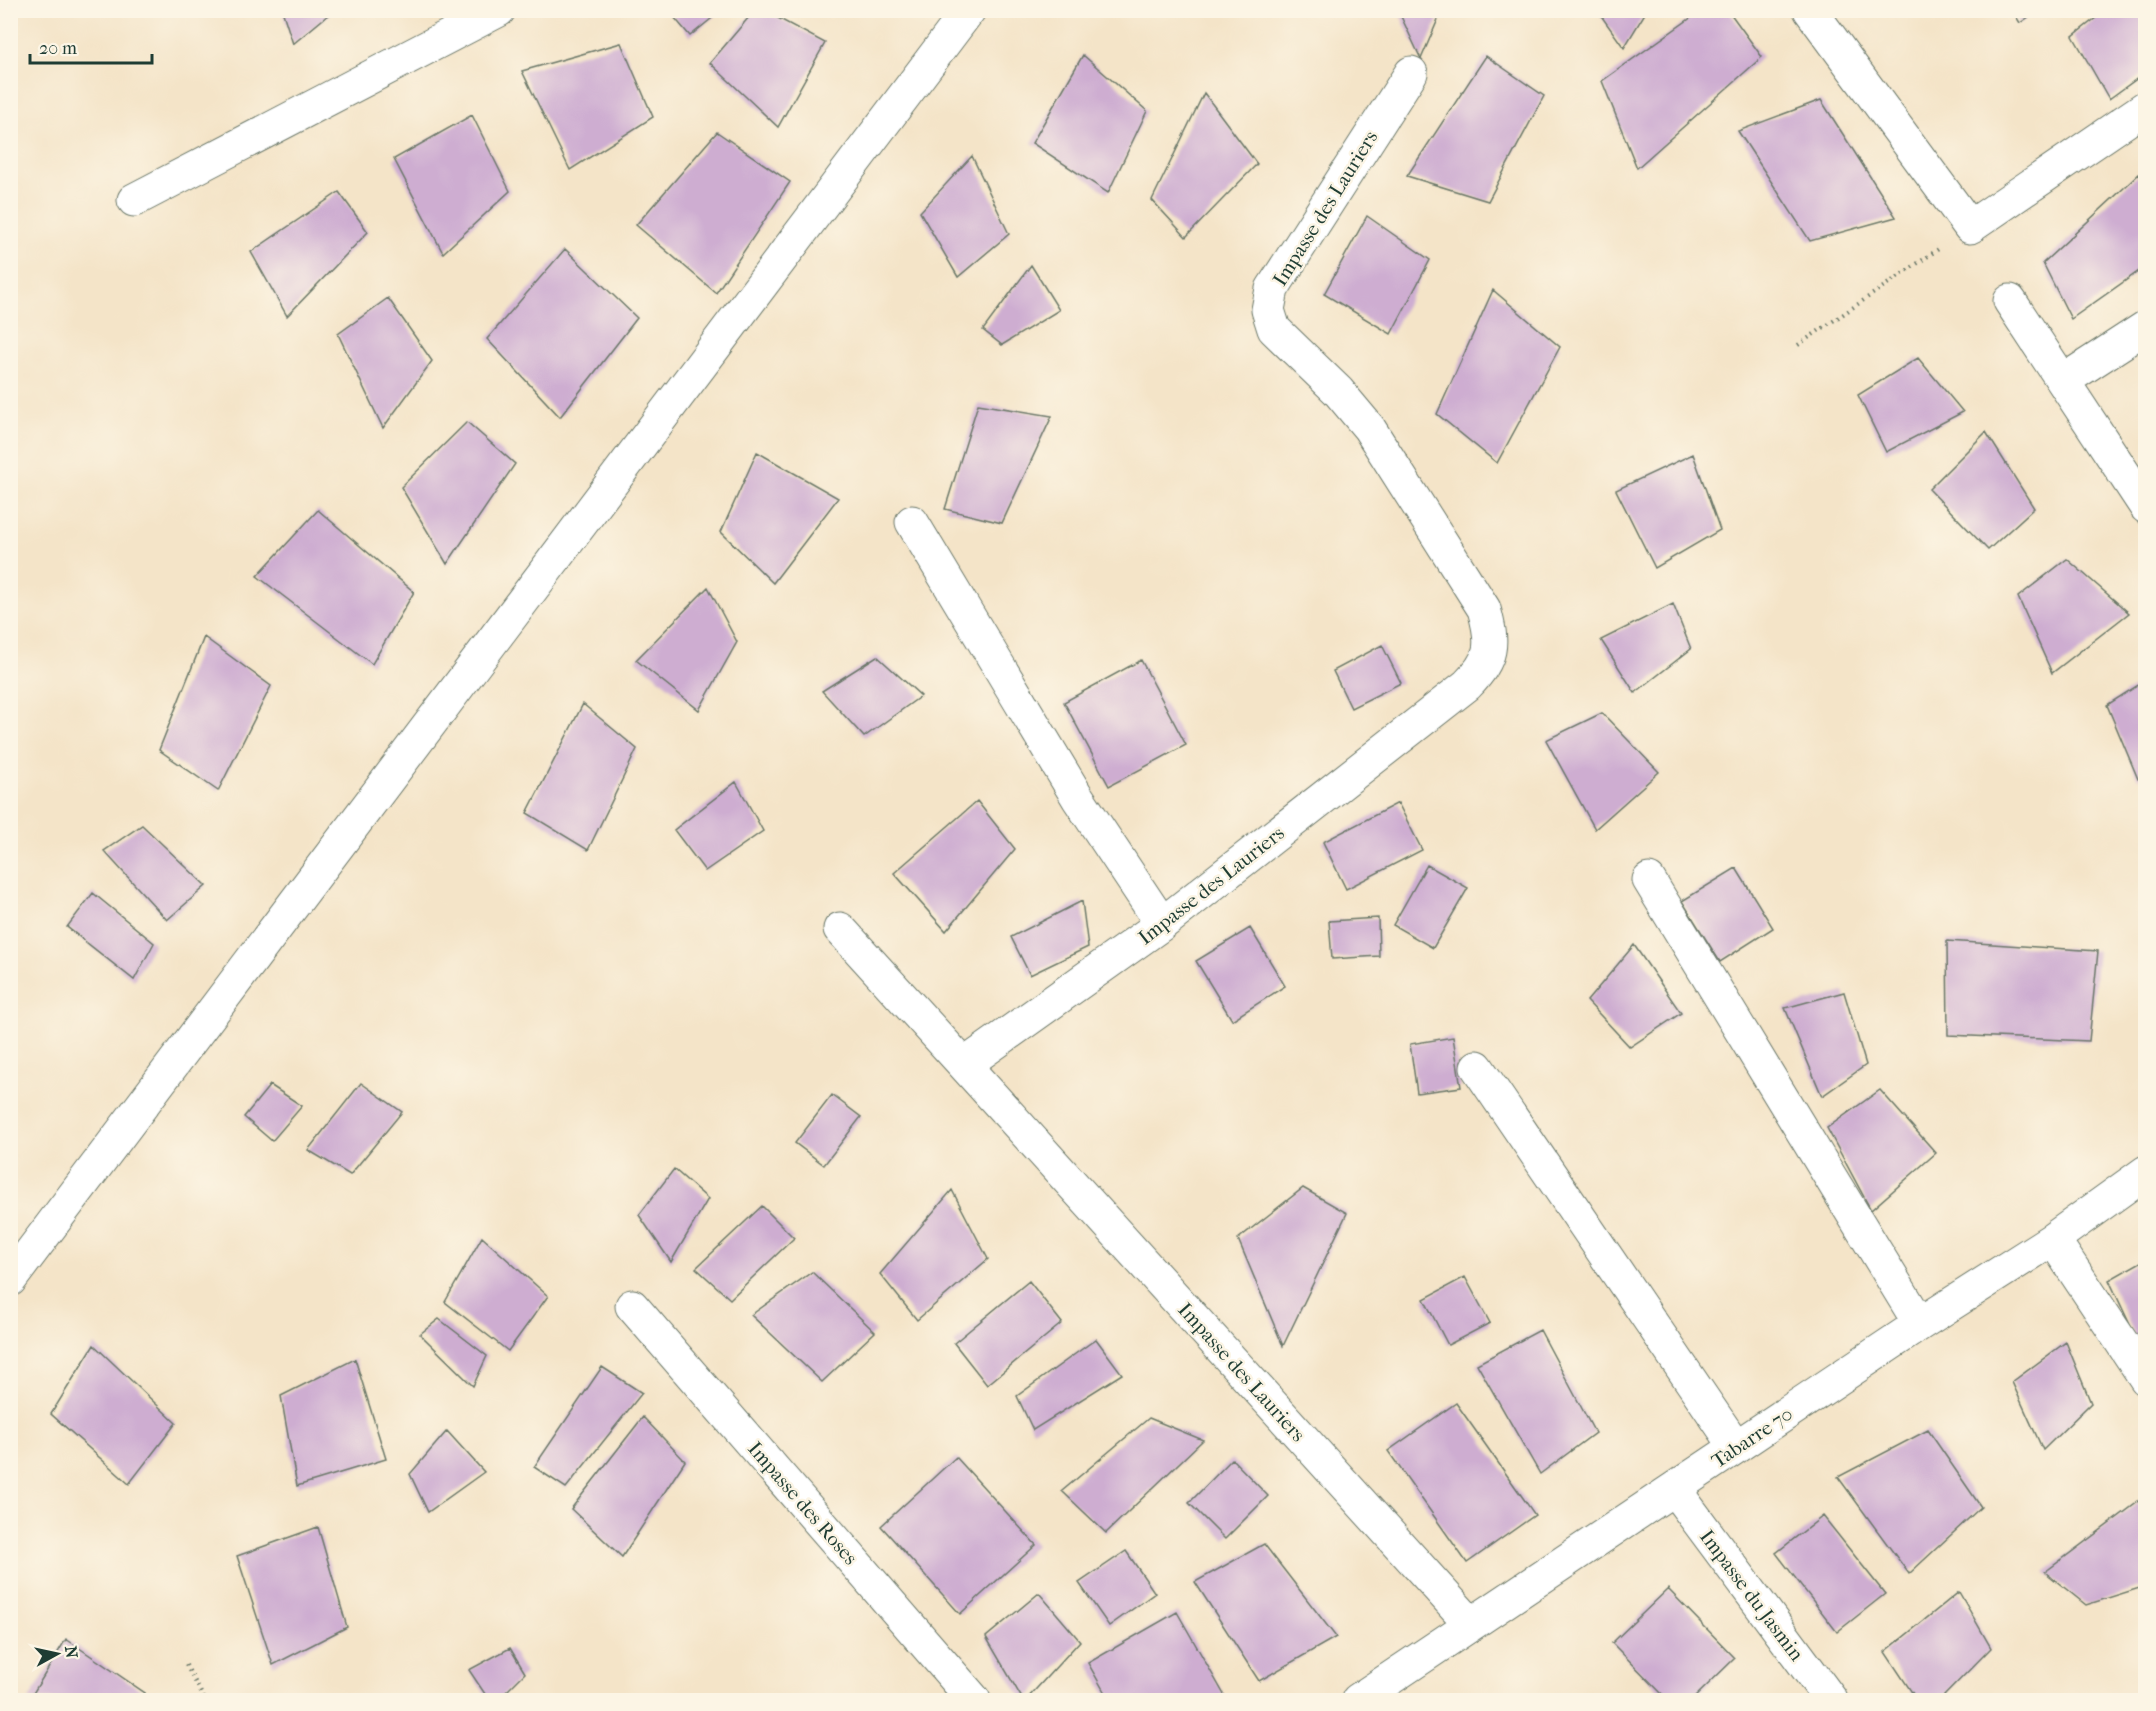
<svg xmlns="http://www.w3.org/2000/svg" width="2156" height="1711" viewBox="0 0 2156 1711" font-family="'IM FELL French Canon',serif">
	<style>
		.building { fill: #ceadd1 }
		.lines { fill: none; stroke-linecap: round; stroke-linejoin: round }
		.minor-casing { stroke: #6a7768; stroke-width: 35 }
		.path { stroke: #6a7768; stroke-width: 4; stroke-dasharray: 1.5 4.5; stroke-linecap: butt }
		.minor { stroke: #fff; stroke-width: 33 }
		.labels { text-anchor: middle; stroke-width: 5; stroke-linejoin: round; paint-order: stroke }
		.street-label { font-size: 20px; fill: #1f3d34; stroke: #fcf5e5 }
	</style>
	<rect width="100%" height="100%" fill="#fcf5e5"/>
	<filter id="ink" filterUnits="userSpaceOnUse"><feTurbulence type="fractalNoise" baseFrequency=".0167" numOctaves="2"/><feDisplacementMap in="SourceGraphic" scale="12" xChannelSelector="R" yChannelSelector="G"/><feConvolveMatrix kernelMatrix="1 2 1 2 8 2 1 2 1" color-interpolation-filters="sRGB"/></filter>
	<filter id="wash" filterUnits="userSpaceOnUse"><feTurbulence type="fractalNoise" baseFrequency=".008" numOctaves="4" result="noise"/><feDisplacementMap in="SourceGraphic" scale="24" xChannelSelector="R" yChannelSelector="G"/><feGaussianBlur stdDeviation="1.35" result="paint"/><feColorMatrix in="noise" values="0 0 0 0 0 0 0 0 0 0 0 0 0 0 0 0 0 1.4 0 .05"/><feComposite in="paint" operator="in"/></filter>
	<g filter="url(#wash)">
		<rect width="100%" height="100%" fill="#f4e4c8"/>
		<g id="blocks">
			<!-- building -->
			<path class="building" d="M282,10H334L293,44Z
				M668,10H722L690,36Z
				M755,10H763L825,43L778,127L710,63Z
				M1398,10H1442L1421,59Z
				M1597,10H1647L1624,48Z
				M1702,10H1728L1762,57L1637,168L1602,81Z
				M2012,10H2039L2020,23Z
				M2106,10H2146V72L2109,99L2073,36Z
				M621,43L653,117L570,170L522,71Z
				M1083,55L1147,111L1108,193L1032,143Z
				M1486,56L1544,96L1488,201L1407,176Z
				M1204,93L1257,164L1186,237L1152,200Z
				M1821,100L1896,217L1810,241L1738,131Z
				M472,115L510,191L443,253L394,159Z
				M717,132L790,182L716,293L636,225Z
				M972,156L1009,234L958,277L920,212Z
				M2139,174L2146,188V266L2071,319L2043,263Z
				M339,192L368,232L287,316L251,252Z
				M1367,216L1430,260L1391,334L1324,294Z
				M565,249L637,318L560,417L487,339Z
				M1031,265L1059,310L1002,345L983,330Z
				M1493,290L1560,347L1497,463L1437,414Z
				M388,298L432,361L383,428L338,334Z
				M1918,358L1963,412L1886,452L1858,395Z
				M978,404L1052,416L1002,523L945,509Z
				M467,422L515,464L447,564L401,487Z
				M1986,432L2034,508L1988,550L1929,489Z
				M757,452L838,498L773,583L721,532Z
				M1693,454L1720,530L1655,568L1616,490Z
				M318,510L414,592L372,664L257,576Z
				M2067,559L2129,613L2052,673L2018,597Z
				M708,587L737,642L699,710L636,660Z
				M1673,604L1691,649L1635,693L1601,640Z
				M204,637L271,686L218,791L159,750Z
				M1382,645L1401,683L1351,708L1333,671Z
				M877,656L921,696L864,737L822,691Z
				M1141,660L1186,745L1109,786L1064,702Z
				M2146,680V775L2138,779L2107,705Z
				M583,704L637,749L588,850L527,813Z
				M1602,713L1659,772L1595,829L1546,740Z
				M736,782L763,831L705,871L674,830Z
				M977,801L1015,849L946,931L894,873Z
				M1398,803L1422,850L1346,889L1323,842Z
				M142,825L206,886L167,920L104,851Z
				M1427,865L1468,888L1433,948L1393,925Z
				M1736,868L1773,928L1720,962L1682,901Z
				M93,893L154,943L134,980L67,927Z
				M1082,901L1088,947L1030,975L1011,937Z
				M1378,918L1379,956L1332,959L1329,921Z
				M1250,928L1285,986L1232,1020L1196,961Z
				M1947,941L2098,951L2089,1041L1948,1035Z
				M1634,945L1681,1013L1630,1047L1587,1001Z
				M1844,992L1866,1065L1822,1096L1785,1008Z
				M1453,1037L1461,1087L1417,1093L1410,1044Z
				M361,1083L402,1112L350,1175L308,1150Z
				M270,1085L302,1106L272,1141L244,1117Z
				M1880,1090L1936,1153L1871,1210L1827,1128Z
				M832,1095L861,1117L824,1165L795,1143Z
				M674,1169L708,1199L671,1262L639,1215Z
				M1303,1188L1347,1213L1283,1346L1238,1239Z
				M952,1190L988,1259L917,1320L880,1274Z
				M762,1206L794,1238L730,1299L696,1268Z
				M482,1237L548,1296L508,1351L445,1302Z
				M2146,1259V1342L2140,1346L2109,1280Z
				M812,1272L875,1332L822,1382L751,1315Z
				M1465,1277L1490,1323L1448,1345L1424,1299Z
				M1029,1281L1062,1323L987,1385L954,1343Z
				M439,1319L487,1356L473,1386L420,1334Z
				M1540,1330L1595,1433L1540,1474L1477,1364Z
				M1096,1339L1122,1374L1033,1430L1017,1396Z
				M2066,1342L2091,1403L2043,1450L2012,1382Z
				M94,1345L176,1423L129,1484L51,1414Z
				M355,1359L386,1459L297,1486L281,1396Z
				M602,1367L642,1393L566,1488L534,1467Z
				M1456,1403L1535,1515L1467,1563L1388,1451Z
				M643,1417L685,1461L622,1557L571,1509Z
				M1149,1418L1203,1440L1106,1533L1062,1491Z
				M1928,1430L1981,1507L1909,1574L1838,1477Z
				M447,1431L484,1472L428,1512L410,1474Z
				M956,1457L1036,1545L960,1614L881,1526Z
				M1232,1459L1268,1496L1225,1539L1189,1503Z
				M2146,1496V1586L2086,1605L2045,1572Z
				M1823,1516L1885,1594L1837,1632L1776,1553Z
				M318,1527L347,1627L273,1665L237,1556Z
				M1264,1544L1336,1637L1259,1681L1195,1582Z
				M1126,1551L1155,1593L1109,1626L1079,1583Z
				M1668,1589L1735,1658L1692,1700H1668L1612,1643Z
				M1959,1592L1991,1648L1940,1700H1917L1885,1652Z
				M1039,1593L1080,1641L1026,1700H1023L986,1637Z
				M1177,1612L1227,1700H1109L1088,1663Z
				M66,1639L145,1693L139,1700H29Z
				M510,1648L525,1673L498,1700H489L469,1670Z"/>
		</g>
	</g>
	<g filter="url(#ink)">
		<use href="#blocks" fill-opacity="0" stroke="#6a7768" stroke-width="1.5"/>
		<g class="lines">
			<!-- minor casing -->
			<g class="minor-casing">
				<path id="minor" d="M1810,10L1970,227L2146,107
					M1411,73L1272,289L1268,310L1274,329L1338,391L1369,428L1484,609C1494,644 1493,659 1467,685L1162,924L964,1065L1471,1624
					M134,200L499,10
					M2010,301L2146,507
					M2063,381L2146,327
					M912,522L1078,798L1162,924
					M1649,880L1920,1324
					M840,929L964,1065
					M1477,1067L1736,1447
					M2053,1239L2146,1379
					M10,1280L969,10
					M632,1306L974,1700
					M1674,1489L1831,1700
					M1358,1700L1920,1324L2053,1239L2146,1172"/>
			</g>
			<!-- path -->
			<path class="path" d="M1798,345L1940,248
				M186,1665L205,1700"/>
			<!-- minor -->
			<use href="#minor" class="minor"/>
		</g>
	</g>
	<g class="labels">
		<!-- street labels -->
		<g class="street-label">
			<text transform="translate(1325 208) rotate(-58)" y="7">Impasse des Lauriers</text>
			<text transform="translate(1211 885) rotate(-38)" y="7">Impasse des Lauriers</text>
			<text transform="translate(1242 1372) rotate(48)" y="7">Impasse des Lauriers</text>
			<text transform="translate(1752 1437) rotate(-34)" y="7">Tabarre 70</text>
			<text transform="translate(803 1503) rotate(49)" y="7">Impasse des Roses</text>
			<text transform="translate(1752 1595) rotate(53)" y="7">Impasse du Jasmin</text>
		</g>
	</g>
	<!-- margin -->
	<rect width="2156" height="1711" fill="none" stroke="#fcf5e5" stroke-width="36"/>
	<!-- north arrow -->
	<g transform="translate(57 1654) rotate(82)" stroke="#fcf5e5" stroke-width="4.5" paint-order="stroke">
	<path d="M0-4.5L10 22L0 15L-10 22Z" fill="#1f3d34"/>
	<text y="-9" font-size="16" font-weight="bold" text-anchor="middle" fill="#1f3d34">N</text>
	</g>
	<!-- scale -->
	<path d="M30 54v9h122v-9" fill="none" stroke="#1f3d34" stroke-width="3"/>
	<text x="39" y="54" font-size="18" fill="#1f3d34" stroke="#fcf5e5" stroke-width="4.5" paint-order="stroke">20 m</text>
</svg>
